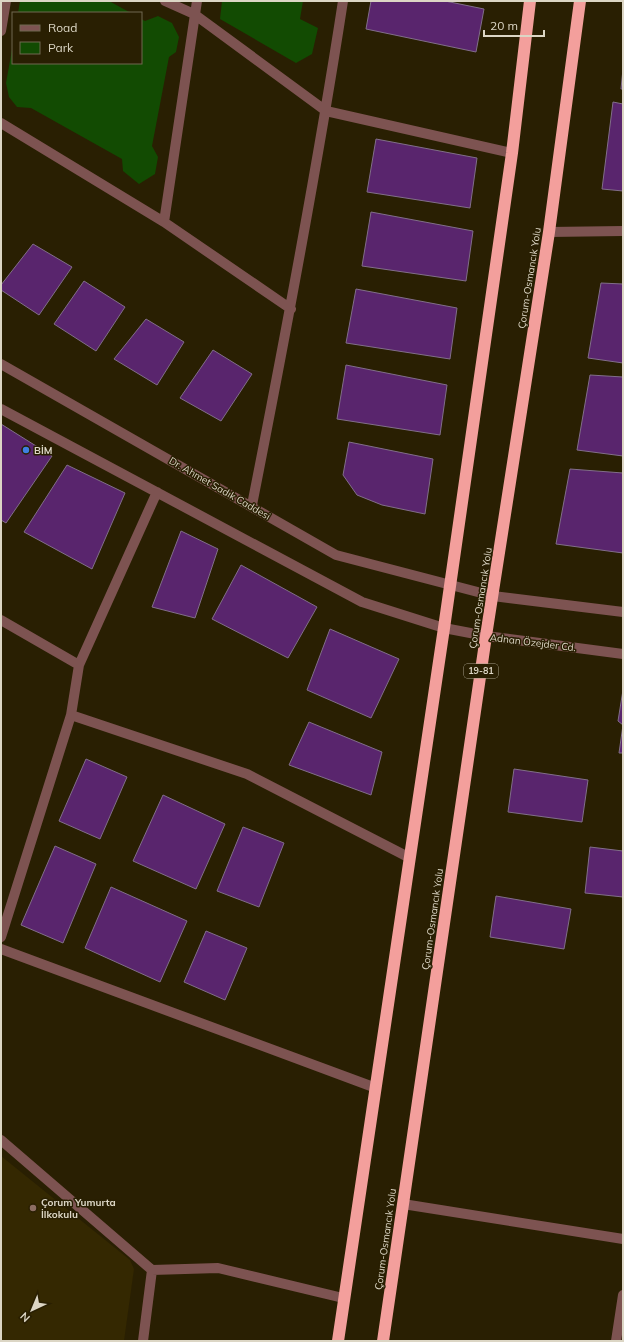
<svg xmlns="http://www.w3.org/2000/svg" width="624" height="1342" viewBox="0 0 624 1342" font-family="Mulish,sans-serif">
	<style>
		.built { fill: #342801 }
		.green { fill: #124b02 }
		.building { fill: #59256d; stroke: #816e89 }
		.lines { fill: none; stroke-linecap: round; stroke-linejoin: round }
		.minor { stroke: #7d5351; stroke-width: 10 }
		.highway { stroke: #f39f9c; stroke-width: 12 }
		.shop-dot { fill: #3f7fe0; stroke: #291f02; stroke-width: 1.5 }
		.education-dot { fill: #8d6e63; stroke: #291f02; stroke-width: 1.5 }
		.labels { text-anchor: middle; stroke-width: 3; stroke-linejoin: round; paint-order: stroke }
		.shield { fill: #291f02; stroke: #a69f8a; stroke-width: 1 }
		.shield-label { font-size: 9px; font-weight: bold; fill: #dcd6c5 }
		.street-label { font-size: 10px; fill: #dcd6c5; stroke: #291f02 }
		.poi-label { font-size: 10px; font-weight: bold; fill: #dcd6c5; stroke: #291f02; text-anchor: start }
	</style>
	<rect width="100%" height="100%" fill="#291f02"/>
	<!-- built -->
	<path class="built" d="M1,1156L130,1260L134,1269L124,1341H1Z"/>
	<!-- green -->
	<path class="green" d="M20,1H109L131,13H18Z
		M222,1H303L300,19L318,28L312,54L296,63L220,19Z
		M158,16L172,23L179,37L176,52L169,57L152,146L158,157L155,174L139,184L123,171L122,159L31,108L17,107L9,97L6,83L13,44V63H141V19L145,21Z"/>
	<!-- building -->
	<path class="building" d="M371,1H445L484,9L476,52L366,29Z
		M623,69V89H621Z
		M613,102L623,104V191L602,189Z
		M376,139L477,158L470,208L367,192Z
		M371,212L473,231L466,281L362,266Z
		M33,244L72,267L39,315L1,290V285Z
		M84,281L125,307L96,351L54,324Z
		M601,283L623,284V363L588,358Z
		M356,289L457,308L450,359L346,343Z
		M146,319L184,342L157,385L114,359Z
		M213,350L252,374L221,421L180,398Z
		M346,365L447,385L440,435L337,419Z
		M590,375L623,377V456L577,450Z
		M1,424L52,456L6,523L1,520Z
		M349,442L433,459L425,514L382,505L357,495L343,475Z
		M67,465L125,493L92,569L24,532Z
		M570,469L623,473V553L556,544Z
		M181,531L218,549L195,618L152,607Z
		M241,565L317,607L288,658L212,619Z
		M330,629L399,659L371,718L307,690Z
		M623,690V753H619L623,725L618,721Z
		M309,722L382,752L371,795L289,765Z
		M86,759L127,777L100,839L59,821Z
		M514,769L588,780L582,822L508,812Z
		M163,795L225,824L196,889L133,861Z
		M243,827L284,843L259,907L217,891Z
		M55,846L96,864L63,943L21,925Z
		M590,847L623,851V897L585,893Z
		M111,887L187,921L160,982L85,948Z
		M496,896L571,909L564,949L490,937Z
		M206,931L247,948L225,1000L184,982Z"/>
	<g class="lines">
		<!-- minor -->
		<path class="minor" d="M165,1L194,14L326,111L512,153
			M1,31L6,1
			M1,123L164,222L291,309
			M164,222L197,1
			M549,232L623,231
			M1,364L336,555L493,596L623,612
			M1,409L362,602L444,628L486,636L623,654
			M252,505C285,338 317,170 343,1
			M1,620L79,665
			M71,715L247,774L410,858
			M1,937L71,715L79,665L157,492
			M1,949L376,1088
			M1,1140L152,1270L218,1268L343,1298
			M403,1204L623,1239
			M143,1341L152,1270
			M616,1341L623,1295"/>
		<!-- highway -->
		<path class="highway" d="M338,1341L444,628L512,153L530,1
			M383,1341L486,636L549,232L580,1"/>
	</g>
	<!-- markers -->
	<circle class="shop-dot" cx="26" cy="450" r="4"/>
	<circle class="education-dot" cx="33" cy="1208" r="4"/>
	<g class="labels">
		<!-- shield labels -->
		<rect class="shield" x="464" y="664" width="34" height="14" rx="3"/>
		<g class="shield-label">
			<text x="481" y="674">19-81</text>
		</g>
		<!-- street labels -->
		<g class="street-label">
			<text transform="translate(529 278) rotate(-81)" y="4">Çorum-Osmancık Yolu</text>
			<text transform="translate(220 488) rotate(30)" y="4">Dr. Ahmet Sadık Caddesi</text>
			<text transform="translate(480 598) rotate(-81)" y="4">Çorum-Osmancık Yolu</text>
			<text transform="translate(533 642) rotate(7)" y="4">Adnan Özejder Cd.</text>
			<text transform="translate(432 919) rotate(-82)" y="4">Çorum-Osmancık Yolu</text>
			<text transform="translate(385 1239) rotate(-82)" y="4">Çorum-Osmancık Yolu</text>
		</g>
		<!-- poi labels -->
		<g class="poi-label">
			<text x="34" y="454">BİM</text>
			<text x="41" y="1206">Çorum Yumurta<tspan x="41" dy="12">İlkokulu</tspan></text>
		</g>
	</g>
	<!-- border -->
	<rect width="624" height="1342" fill="none" stroke="#dcd6c5" stroke-width="4"/>
	<!-- legend -->
	<rect x="12" y="12" width="130" height="52" fill="#291f02" stroke="#716850"/>
	<rect x="20" y="25" width="20" height="6" fill="#7d5351" stroke="#716850"/>
	<text x="48" y="32" font-size="12" fill="#dcd6c5">Road</text>
	<rect x="20" y="42" width="20" height="12" fill="#124b02" stroke="#716850"/>
	<text x="48" y="52" font-size="12" fill="#dcd6c5">Park</text>
	<!-- north arrow -->
	<g transform="translate(32 1310) rotate(224)" stroke="#291f02" stroke-width="3" paint-order="stroke">
	<path d="M0-3L7 15L0 10L-7 15Z" fill="#dcd6c5"/>
	<text y="-6" font-size="11" font-weight="bold" text-anchor="middle" fill="#dcd6c5">N</text>
	</g>
	<!-- scale -->
	<path d="M484 30v6h60v-6" fill="none" stroke="#dcd6c5" stroke-width="2"/>
	<text x="490" y="30" font-size="12" fill="#dcd6c5" stroke="#291f02" stroke-width="3" paint-order="stroke">20 m</text>
</svg>
